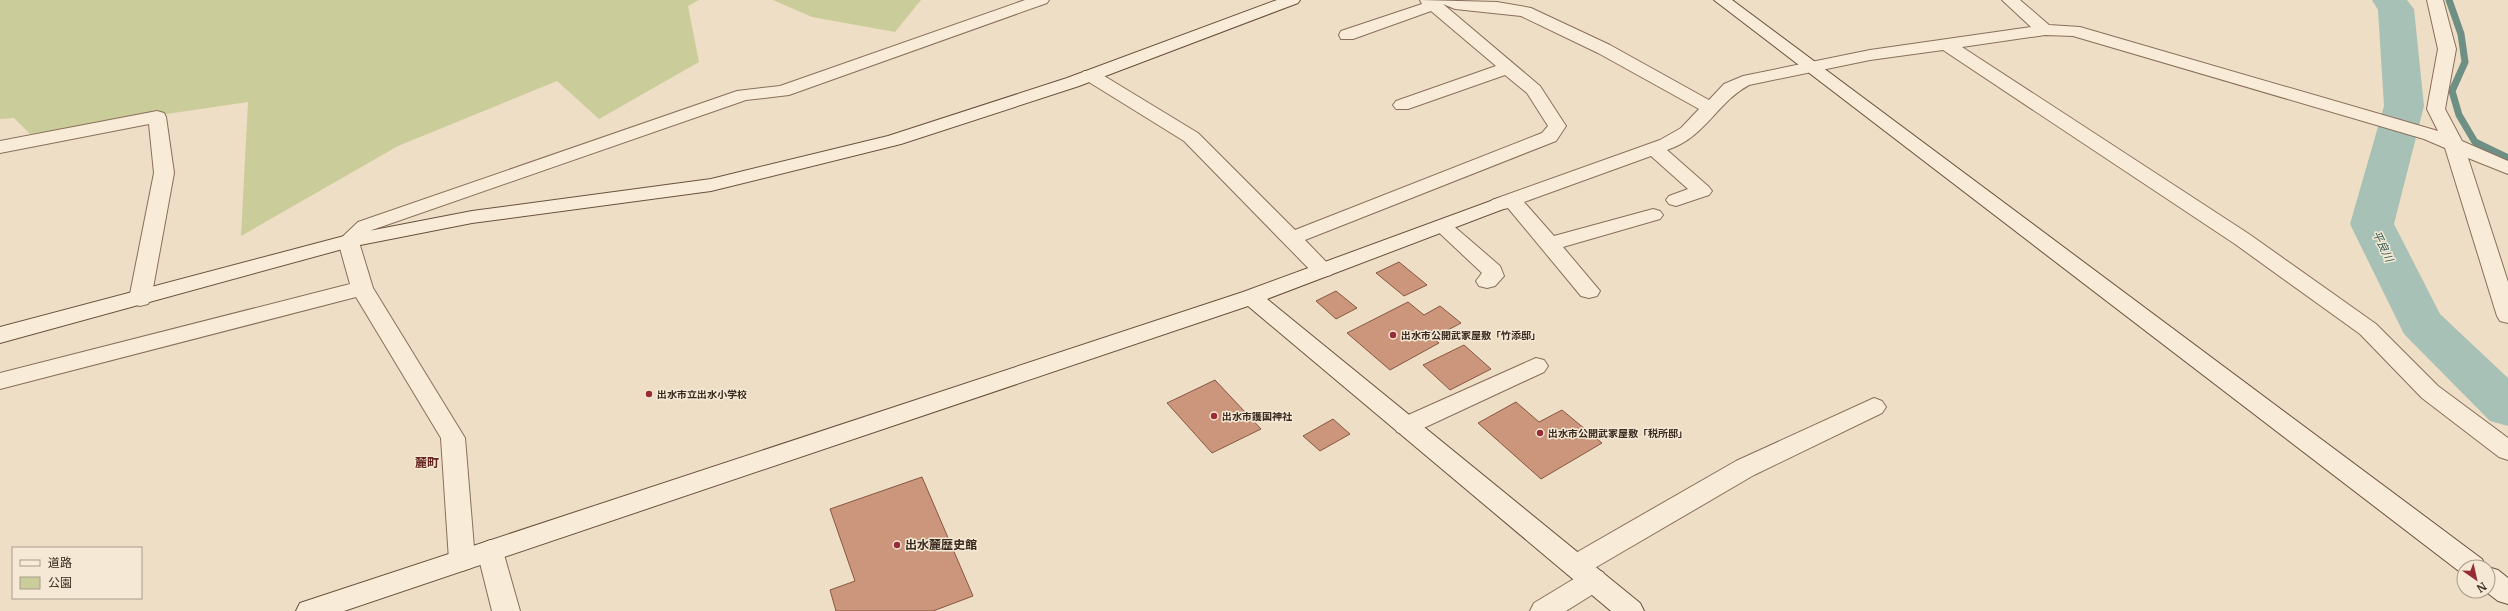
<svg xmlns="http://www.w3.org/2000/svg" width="2508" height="611" viewBox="0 0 2508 611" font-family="Merriweather,'Noto Sans JP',serif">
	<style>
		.green { fill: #cacc99 }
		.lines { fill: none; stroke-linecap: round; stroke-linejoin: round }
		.stream { stroke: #6d8f84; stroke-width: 7 }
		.river { fill: #a7c1b7; fill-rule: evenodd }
		.building { fill: #cb967b; stroke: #875741 }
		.street-casing { stroke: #896f5b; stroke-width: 2 }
		.secondary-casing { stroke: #6a513e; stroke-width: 2 }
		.street { fill: #f8ecd8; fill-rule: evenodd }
		.secondary { fill: #f8ecd8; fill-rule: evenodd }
		.poi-dot { fill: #972c36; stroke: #f5e9d5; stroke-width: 1.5 }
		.labels { text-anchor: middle; stroke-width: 3; stroke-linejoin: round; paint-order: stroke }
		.poi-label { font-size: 10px; font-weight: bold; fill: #39291f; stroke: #f5e9d5; text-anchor: start }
		.water-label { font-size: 11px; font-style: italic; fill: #2e5852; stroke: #f5e9d5 }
		.quarter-label { font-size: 12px; font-weight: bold; fill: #65271f; stroke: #f5e9d5 }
		.near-poi-label { font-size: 12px; font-weight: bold; fill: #39291f; stroke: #f5e9d5; text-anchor: start }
	</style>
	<rect width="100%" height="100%" fill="#eedec5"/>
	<!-- green -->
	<path class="green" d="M0,0H699L688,6L699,62L599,119L557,81L398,146L241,236L248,102L30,134L14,118L0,119Z
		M773,0H921L895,32L812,17Z"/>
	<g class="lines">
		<!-- stream -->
		<path class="stream" d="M2449,0L2461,34L2465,62L2452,91L2459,115L2475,142L2508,158"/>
		<!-- river -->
		<path class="river" d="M2372,0H2407L2414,9L2424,106L2394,224L2440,314L2508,378V426L2490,421L2404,334L2350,224L2384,106L2378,10Z"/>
	</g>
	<!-- building -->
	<path class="building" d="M1399,262L1427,285L1404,296L1376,273Z
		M1336,291L1357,308L1336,319L1316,301Z
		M1408,302L1424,315L1440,306L1461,323L1433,338L1439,343L1390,370L1347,333Z
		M1464,345L1491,369L1450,390L1423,365Z
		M1215,380L1261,429L1212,453L1167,403Z
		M1516,402L1539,422L1562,410L1602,443L1541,479L1478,423Z
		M1333,419L1350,434L1320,451L1303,436Z
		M922,477L973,596L933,611H836L830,590L855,581L830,509Z"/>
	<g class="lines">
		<!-- street casing -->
		<g class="street-casing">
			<path id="street" d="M1025,0H1049L1047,3L789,95L746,100L372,230L359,242L373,288L465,438L475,560L471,568L462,571L453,568L449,560L441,438L356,297L0,389V373L350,284L338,241L358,222L737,91L780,86Z
				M1420,0L1497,2L1531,8L1610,45L1709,100L1724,84L1743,76L1870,50L2031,27L2002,0H2020L2049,25L2080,27L2438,131L2427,109L2438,49L2427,0H2443L2456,49L2445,109L2462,141L2508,161V174L2468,158L2508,282V323L2500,321L2497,316L2445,148L2424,139L2073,36L2045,35L1962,47L2249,234L2376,324L2438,386L2508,438V460L2499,457L2422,398L2360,334L2235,244L1943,50L1870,60L1749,85C1716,103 1706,137 1667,150L1709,187L1712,191L1709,195L1676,206L1669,204L1666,200L1669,196L1688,189L1651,156L1524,202L1554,236L1653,209L1660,211L1663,215L1660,219L1563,247L1600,291L1597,296L1589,298L1581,296L1508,208L1499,210L1492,208L1489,204L1492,200L1660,140L1681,128L1699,109L1598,53L1521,16L1455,9L1443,4L1540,86L1566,126L1556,141L1305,240L1334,270L1331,275L1323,277L1315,275L1184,141L1084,79L1081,75L1084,71H1096L1198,133L1295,230L1542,133L1548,126L1527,93L1505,75L1408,109H1396L1393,105L1396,101L1496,66L1431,11L1353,39H1341L1339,35L1341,31L1422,4Z
				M157,111L164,113L166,117L174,173L151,299L148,304L140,306L132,304L129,299L154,173L149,124L0,153V141Z
				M1442,220L1449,222L1500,266L1504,276L1495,286L1487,288L1479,286L1476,281L1482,273L1432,226L1435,222Z
				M1536,358L1544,360L1548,366L1544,372L1415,432L1406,435L1397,432L1394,426L1397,420Z
				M1874,398L1882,401L1886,407L1882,413L1754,475L1593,569L1603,572L1607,580L1603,588L1566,611H1530L1534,603L1577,577L1567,574L1563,566L1567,558L1736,461Z
				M490,540L499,544L503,551L520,611H492L477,551L481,544Z"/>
		</g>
		<!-- secondary casing -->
		<g class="secondary-casing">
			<path id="secondary" d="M1277,0H1300L1298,3L1079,86L901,144L711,191L472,223L350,247L0,343V327L348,235L472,211L711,179L888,136L1067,78Z
				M1714,0H1732L2482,559L2486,567H2464V575Z
				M1499,198L1506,200L1509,204L1506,208L1267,299L1640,603L1644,611H1611L1248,306L344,611H296L300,603L1243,292Z
				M2488,567L2498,570L2508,578V604L2498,601L2485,591H2488Z"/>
		</g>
		<!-- street -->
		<use href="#street" class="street"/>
		<!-- secondary -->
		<use href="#secondary" class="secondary"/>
	</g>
	<!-- markers -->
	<g class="poi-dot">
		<circle cx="1393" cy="335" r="4"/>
		<circle cx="649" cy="394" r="4"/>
		<circle cx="1214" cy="416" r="4"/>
		<circle cx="1540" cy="433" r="4"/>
		<circle cx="897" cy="545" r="4"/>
	</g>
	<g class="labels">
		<!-- poi labels -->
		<g class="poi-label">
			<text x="1401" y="339">出水市公開武家屋敷「竹添邸」</text>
			<text x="657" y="398">出水市立出水小学校</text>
			<text x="1222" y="420">出水市護国神社</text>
			<text x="1548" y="437">出水市公開武家屋敷「税所邸」</text>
		</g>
		<!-- water labels -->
		<g class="water-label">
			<text transform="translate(2383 246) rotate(64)" y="4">平良川</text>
		</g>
		<!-- quarter labels -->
		<g class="quarter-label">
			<text x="427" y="467">麓町</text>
		</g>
		<!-- near-poi labels -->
		<g class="near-poi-label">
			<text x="905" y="549">出水麓歴史館</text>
		</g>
	</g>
	<!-- legend -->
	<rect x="12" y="547" width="130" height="52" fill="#f5e9d5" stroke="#aa9c8c"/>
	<rect x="20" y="560" width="20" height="6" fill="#f8ecd8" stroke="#aa9c8c"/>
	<text x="48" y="567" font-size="12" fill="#39291f">道路</text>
	<rect x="20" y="577" width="20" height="12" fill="#cacc99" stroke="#aa9c8c"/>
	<text x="48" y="587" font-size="12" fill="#39291f">公園</text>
	<!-- north arrow -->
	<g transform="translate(2476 579) rotate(146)"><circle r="19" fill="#f5e9d5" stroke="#aa9c8c"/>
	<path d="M0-3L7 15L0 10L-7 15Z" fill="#972c36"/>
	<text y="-6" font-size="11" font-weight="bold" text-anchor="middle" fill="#39291f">N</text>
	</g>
</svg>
